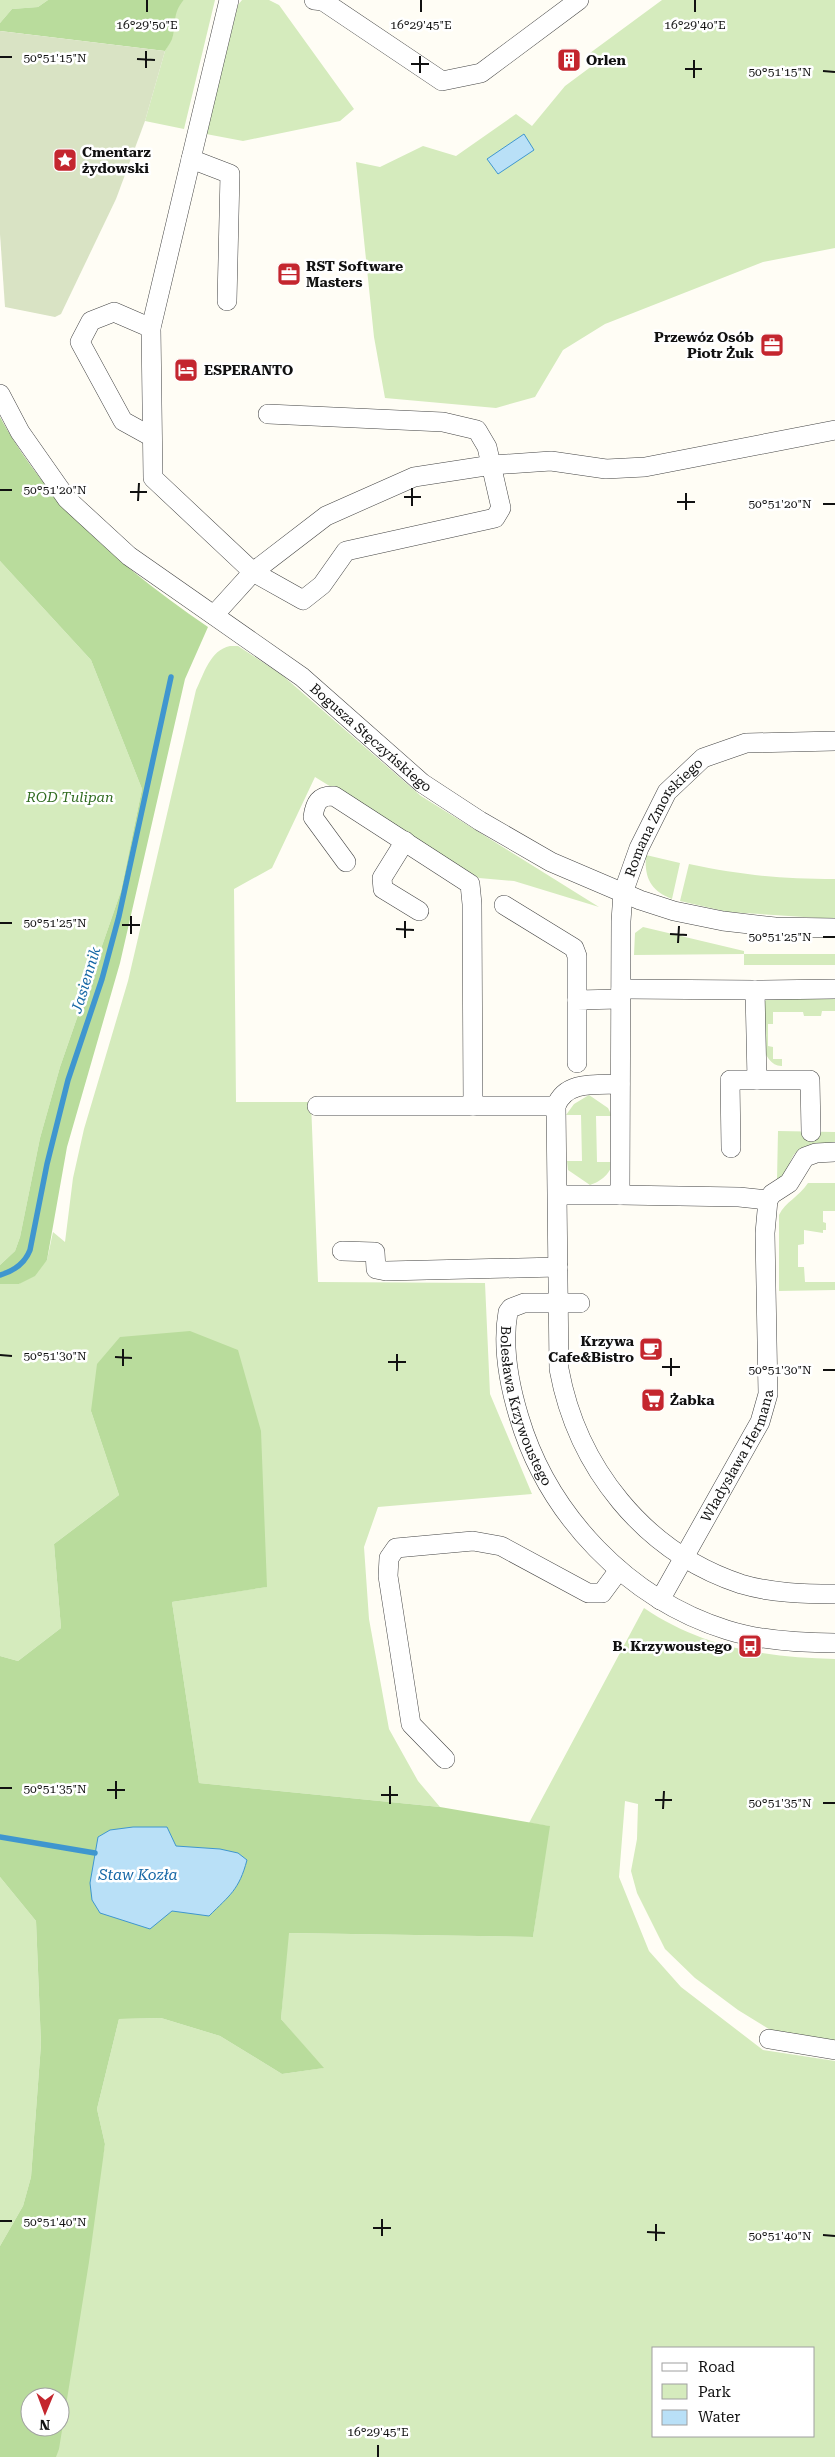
<svg xmlns="http://www.w3.org/2000/svg" width="835" height="2457" viewBox="0 0 835 2457" font-family="'Roboto Serif',serif">
	<style>
		.green { fill: #d5ebbd; fill-rule: evenodd }
		.forest { fill: #b9dc9c; fill-rule: evenodd }
		.cemetery { fill: #d9e3c4 }
		.water { fill: #b9e0f7; stroke: #3f96cf }
		.lines { fill: none; stroke-linecap: round; stroke-linejoin: round }
		.stream { stroke: #3f96cf; stroke-width: 5.5 }
		.minor-casing { stroke: #444; stroke-width: 20 }
		.minor { stroke: #fff; stroke-width: 19 }
		.ticks { fill: none; stroke: #111; stroke-width: 2 }
		.labels { text-anchor: middle; stroke-width: 5; stroke-linejoin: round; paint-order: stroke }
		.poi-label { font-size: 14px; font-weight: bold; fill: #111; stroke: #fff; text-anchor: start }
		.street-label { font-size: 14px; fill: #111; stroke: #fff }
		.park-label { font-size: 14px; font-style: italic; fill: #2f6b1f; stroke: #fff }
		.water-label { font-size: 15px; font-style: italic; fill: #1768a6; stroke: #fff }
		.ticks-label { font-size: 12px; text-anchor: middle; fill: #111; stroke: #fff; stroke-width: 5; stroke-linejoin: round; paint-order: stroke }
	</style>
	<rect width="100%" height="100%" fill="#fffdf5"/>
	<!-- green -->
	<path class="green" d="M0,0H48L38,7L12,9L0,23Z
		M184,0H215L184,129L145,121L165,51L173,36V20L178,7Z
		M242,0H269L279,5L354,109L340,121L243,141L206,134L238,5Z
		M662,0H835V248L763,262L605,324L563,350L535,397L496,408L385,398L374,337L356,162L380,167L423,146L456,156L516,114L532,126L565,86L596,63L590,53Z
		M0,561L91,660L142,789L121,891L60,1067L40,1138L20,1237L15,1251L0,1265Z
		M230,646H238L282,675L421,796L599,907L514,881L479,878L315,777L272,868L234,889L236,1102H311L318,1282L485,1283L490,1394L532,1494L378,1507L364,1547L369,1619L389,1729L418,1781L440,1807L199,1783L172,1602L266,1587L91,1411L119,1495L54,1544L61,1628L18,1661L0,1656V1284H19L47,1260L53,1232L65,1242L73,1178L84,1129L128,981L196,690C204,674 210,650 230,646Z
		M646,855L680,863L672,899C651,891 644,878 646,855Z
		M689,864C741,875 781,879 835,879V919L728,912L680,901Z
		M643,927L744,951V954H835V965H744V954L634,955L635,933Z
		M835,996V1011H822L821,1016H804L803,1012H773V1024H768V1046L773,1047V1059H782V1066C758,1067 755,1011 766,1000C768,999 771,998 773,997Z
		M589,1095L608,1108L612,1116H596L597,1162H612C612,1173 600,1182 590,1185L568,1170L567,1161H582L581,1115H566L574,1104Z
		M778,1131L835,1132V1145C824,1146 809,1143 800,1149C788,1156 789,1176 777,1180Z
		M808,1183H835V1211H823V1222L826,1223V1230H823V1233L804,1230V1244L798,1245V1267H804L805,1282H835V1290L779,1291V1215C785,1202 799,1197 808,1183Z
		M644,1608C703,1648 765,1657 835,1659V2042L772,2031L738,2010L695,1978L665,1949L637,1893L631,1871L637,1839L638,1804L625,1801L619,1877L649,1951L681,1987L763,2050L835,2061V2457H44L60,2427V2397L105,2144L97,2109L119,2019L161,2018L220,2036L282,2074L323,2068L281,2019L288,1933L533,1937L549,1826L529,1823ZM654,2348H814V2436H654Z
		M0,1877L36,1921L41,2044L31,2177L23,2206L0,2246Z"/>
	<!-- forest -->
	<path class="forest" d="M48,0H184C173,12 176,21 173,36C172,41 168,46 165,51L0,31V23L12,9L38,7Z
		M0,417C48,506 126,571 208,627L185,679L120,963L67,1147L47,1260L35,1276L19,1284H0V1265L15,1251L20,1237L40,1138L60,1067L121,891L142,789L91,660L0,561Z
		M190,1331L238,1350L261,1431L267,1587L172,1602L199,1783L440,1807L550,1826L533,1937L289,1933L281,2019L324,2068L282,2074L220,2036L161,2018L119,2019L97,2109L105,2144L89,2262L59,2449L56,2457H0V2246L23,2206L31,2177L41,2044L36,1921L0,1877V1656L18,1661L61,1628L54,1544L119,1495L91,1411L97,1364L120,1337ZM30,2397H60V2427H30Z"/>
	<!-- cemetery -->
	<path class="cemetery" d="M0,31L165,51L145,121L116,199L61,314L55,317L5,307L0,234Z"/>
	<!-- water -->
	<path class="water" d="M524,134L534,150L498,174L487,159Z
		M133,1827H167L176,1846L220,1849L238,1853L247,1860C239,1890 230,1895 209,1916L172,1911L150,1929L100,1913L92,1900L90,1883L98,1837L110,1830Z"/>
	<g class="lines">
		<!-- stream -->
		<path class="stream" d="M0,1275C14,1271 25,1263 30,1250L47,1164L68,1080L102,979L119,916L171,677
			M0,1837L95,1853"/>
		<!-- minor casing -->
		<g class="minor-casing">
			<g id="minor">
				<path d="M314,0L323,1L442,81L481,73L579,0"/>
				<path d="M191,159L151,328L153,478L253,572L303,600L322,585L346,551L495,518L501,508L487,447L477,430L443,422L268,414"/>
				<path d="M227,301L230,174L191,159L229,0"/>
				<path d="M151,328L114,312L91,321L80,342L123,421L152,437"/>
				<path id="s1" d="M0,394L20,432L67,499L129,556L302,677L422,783L480,821L551,862L640,900L674,911L723,921L775,927L835,928"/>
				<path d="M214,615L253,572L326,516L414,477L492,465L551,461L606,469L645,467L835,430"/>
				<path d="M405,841L382,878L383,889L419,911"/>
				<path d="M346,862L313,817C315,803 319,795 334,796L470,884L472,904L473,1106"/>
				<path d="M504,905L574,948L577,956V1000"/>
				<path d="M621,989L755,990"/>
				<path d="M577,1063V1000L620,999"/>
				<path d="M620,1084C597,1085 566,1080 556,1106L559,1369C577,1467 644,1552 741,1584C771,1593 804,1594 835,1594"/>
				<path d="M317,1106H556"/>
				<path d="M811,1132L810,1080H757L755,990L835,989"/>
				<path d="M731,1148L730,1080H757"/>
				<path id="s2" d="M558,1195H620L621,921L623,893L639,848L667,792L703,758L746,743L835,741"/>
				<path d="M620,1195L739,1197L768,1200"/>
				<path d="M342,1251L375,1252L376,1269L386,1271L558,1267"/>
				<path id="s3" d="M580,1303H524L511,1308L508,1312C502,1346 509,1384 519,1417C548,1515 628,1599 727,1630C762,1641 799,1643 835,1643"/>
				<path id="s4" d="M660,1600L760,1422L768,1394L765,1233L768,1200L772,1194L789,1183L805,1157L816,1153L835,1152"/>
				<path d="M445,1759L411,1724L388,1576L389,1558L396,1548L473,1541L501,1546L588,1593H602L619,1570"/>
				<path d="M769,2039L835,2050"/>
			</g>
		</g>
		<!-- minor -->
		<use href="#minor" class="minor"/>
	</g>
	<!-- ticks -->
	<path class="ticks" d="M147,12V0M421,12V0M695,12V0M0,57H12M137,59L155,60M411,64H429M146,68V51M685,69H702M823,71L835,72M420,73V56M694,78V60M0,490H12M130,492H147M404,497H421M138,501L139,483M677,502H695M823,504H835M412,506V488M686,510V493M0,923H12M122,925H140M396,929L414,930M131,934V916M670,934L687,935M823,937H835M405,938V921M678,943L679,926M0,1355L12,1356M115,1357L132,1358M388,1362H406M123,1366V1349M662,1367H680M823,1370H835M397,1371V1354M671,1376V1358M0,1788H12M107,1790H125M381,1795H398M116,1799V1781M655,1800H672M823,1803H835M390,1804V1786M663,1809L664,1791M0,2221H12M373,2228H391M647,2232L665,2233M823,2235L835,2236M382,2236V2219M656,2241V2224M378,2457V2445"/>
	<!-- icons -->
	<defs>
		<g id="building-square" transform="scale(1.25)"><rect x="-9" y="-9" width="18" height="18" rx="4" fill="#c4262e" stroke="#fff"/><path d="M-4-6H4V6H1V3H-1V6H-4ZM-2.5-4.3h1.7v1.8h-1.7ZM.8-4.3h1.7v1.8H.8ZM-2.5-1h1.7V.8h-1.7ZM.8-1h1.7V.8H.8Z" fill="#fff"/></g>
		<g id="sight-square" transform="scale(1.25)"><rect x="-9" y="-9" width="18" height="18" rx="4" fill="#c4262e" stroke="#fff"/><path d="M0-6L1.8-2.2L6-1.7L2.9 1.2L3.7 5.4L0 3.3L-3.7 5.4L-2.9 1.2L-6-1.7L-1.8-2.2Z" fill="#fff"/></g>
		<g id="office-square" transform="scale(1.25)"><rect x="-9" y="-9" width="18" height="18" rx="4" fill="#c4262e" stroke="#fff"/><path d="M-6-3h4V-5.5h4V-3h4V5H-6ZM-1-4.5V-3h2v-1.5ZM-6 0V1H6V0Z" fill="#fff"/></g>
		<g id="hotel-square" transform="scale(1.25)"><rect x="-9" y="-9" width="18" height="18" rx="4" fill="#c4262e" stroke="#fff"/><path d="M-6-4.5h1.5V1H6V5H4.5V3h-9V5H-6ZM-4 0a1.8 1.8 0 1 1 3.6 0ZM.5 0V-2.5h3Q6-2.5 6 0Z" fill="#fff"/></g>
		<g id="cafe-square" transform="scale(1.25)"><rect x="-9" y="-9" width="18" height="18" rx="4" fill="#c4262e" stroke="#fff"/><path d="M-5.5-4.5H6V0H3Q3 3.5 0 3.5H-2.5Q-5.5 3.5-5.5 0ZM3-3.2v2h1.7v-2ZM-6 4.5H4V6H-6Z" fill="#fff"/></g>
		<g id="supermarket-square" transform="scale(1.25)"><rect x="-9" y="-9" width="18" height="18" rx="4" fill="#c4262e" stroke="#fff"/><path d="M-6-5.5h2.5l.6 2H6L4.5 2H-2.5L-4.4-4H-6ZM-1.5 3.2a1.3 1.3 0 1 0 .1 0ZM3 3.2a1.3 1.3 0 1 0 .1 0Z" fill="#fff"/></g>
		<g id="bus-square" transform="scale(1.25)"><rect x="-9" y="-9" width="18" height="18" rx="4" fill="#c4262e" stroke="#fff"/><path d="M-5-6H5V4H4V6H2V4H-2V6H-4V4H-5ZM-3.5-4V0h7V-4ZM-3.5 1.2v1.5H-2V1.2ZM2 1.2v1.5H3.5V1.2Z" fill="#fff"/></g>
	</defs>
	<g fill-rule="evenodd">
		<use href="#building-square" x="569" y="60"/>
		<use href="#sight-square" x="65" y="160"/>
		<use href="#office-square" x="289" y="274"/>
		<use href="#office-square" x="772" y="345"/>
		<use href="#hotel-square" x="186" y="370"/>
		<use href="#cafe-square" x="651" y="1349"/>
		<use href="#supermarket-square" x="653" y="1400"/>
		<use href="#bus-square" x="750" y="1646"/>
	</g>
	<g class="labels">
		<!-- poi labels -->
		<g class="poi-label">
			<text x="586" y="65">Orlen</text>
			<text x="82" y="157">Cmentarz<tspan x="82" dy="16">żydowski</tspan></text>
			<text x="306" y="271">RST Software<tspan x="306" dy="16">Masters</tspan></text>
			<text x="754" y="342" text-anchor="end">Przewóz Osób<tspan x="754" dy="16">Piotr Żuk</tspan></text>
			<text x="204" y="375">ESPERANTO</text>
			<text x="634" y="1346" text-anchor="end">Krzywa<tspan x="634" dy="16">Cafe&amp;Bistro</tspan></text>
			<text x="670" y="1405">Żabka</text>
			<text x="732" y="1651" text-anchor="end">B. Krzywoustego</text>
		</g>
		<!-- street labels -->
		<g class="street-label">
			<text dy="5" stroke="none"><textPath href="#s1" startOffset="512">Bogusza Stęczyńskiego</textPath></text>
			<text dy="5" stroke="none"><textPath href="#s2" startOffset="451">Romana Zmorskiego</textPath></text>
			<text dy="5" stroke="none"><textPath href="#s3" startOffset="172">Bolesława Krzywoustego</textPath></text>
			<text dy="5" stroke="none"><textPath href="#s4" startOffset="164">Władysława Hermana</textPath></text>
		</g>
		<!-- park labels -->
		<g class="park-label">
			<text x="70" y="802">ROD Tulipan</text>
		</g>
		<!-- water labels -->
		<g class="water-label">
			<text transform="translate(86 980) rotate(-73)" y="5">Jasiennik</text>
			<text x="138" y="1880">Staw Kozła</text>
		</g>
	</g>
	<g class="ticks-label">
		<text x="147" y="29">16°29'50"E</text>
		<text x="421" y="29">16°29'45"E</text>
		<text x="695" y="29">16°29'40"E</text>
		<text x="55" y="62">50°51'15"N</text>
		<text x="780" y="76">50°51'15"N</text>
		<text x="55" y="494">50°51'20"N</text>
		<text x="780" y="508">50°51'20"N</text>
		<text x="55" y="927">50°51'25"N</text>
		<text x="780" y="941">50°51'25"N</text>
		<text x="55" y="1360">50°51'30"N</text>
		<text x="780" y="1374">50°51'30"N</text>
		<text x="55" y="1793">50°51'35"N</text>
		<text x="780" y="1807">50°51'35"N</text>
		<text x="55" y="2226">50°51'40"N</text>
		<text x="780" y="2240">50°51'40"N</text>
		<text x="378" y="2436">16°29'45"E</text>
	</g>
	<!-- legend -->
	<rect x="652" y="2347" width="162" height="90" fill="#ffffff" stroke="#a0a0a0"/>
	<rect x="662" y="2363" width="25" height="8" fill="#ffffff" stroke="#a0a0a0"/>
	<text x="698" y="2372" font-size="15" fill="#111111">Road</text>
	<rect x="662" y="2384" width="25" height="15" fill="#d5ebbd" stroke="#a0a0a0"/>
	<text x="698" y="2397" font-size="15" fill="#111111">Park</text>
	<rect x="662" y="2410" width="25" height="15" fill="#b9e0f7" stroke="#a0a0a0"/>
	<text x="698" y="2422" font-size="15" fill="#111111">Water</text>
	<!-- north arrow -->
	<g transform="translate(45 2412) rotate(181)"><circle r="24" fill="#ffffff" stroke="#a0a0a0"/>
	<path d="M0-4L9 19L0 12L-9 19Z" fill="#c4262e"/>
	<text y="-8" font-size="14" font-weight="bold" text-anchor="middle" fill="#111111">N</text>
	</g>
</svg>
